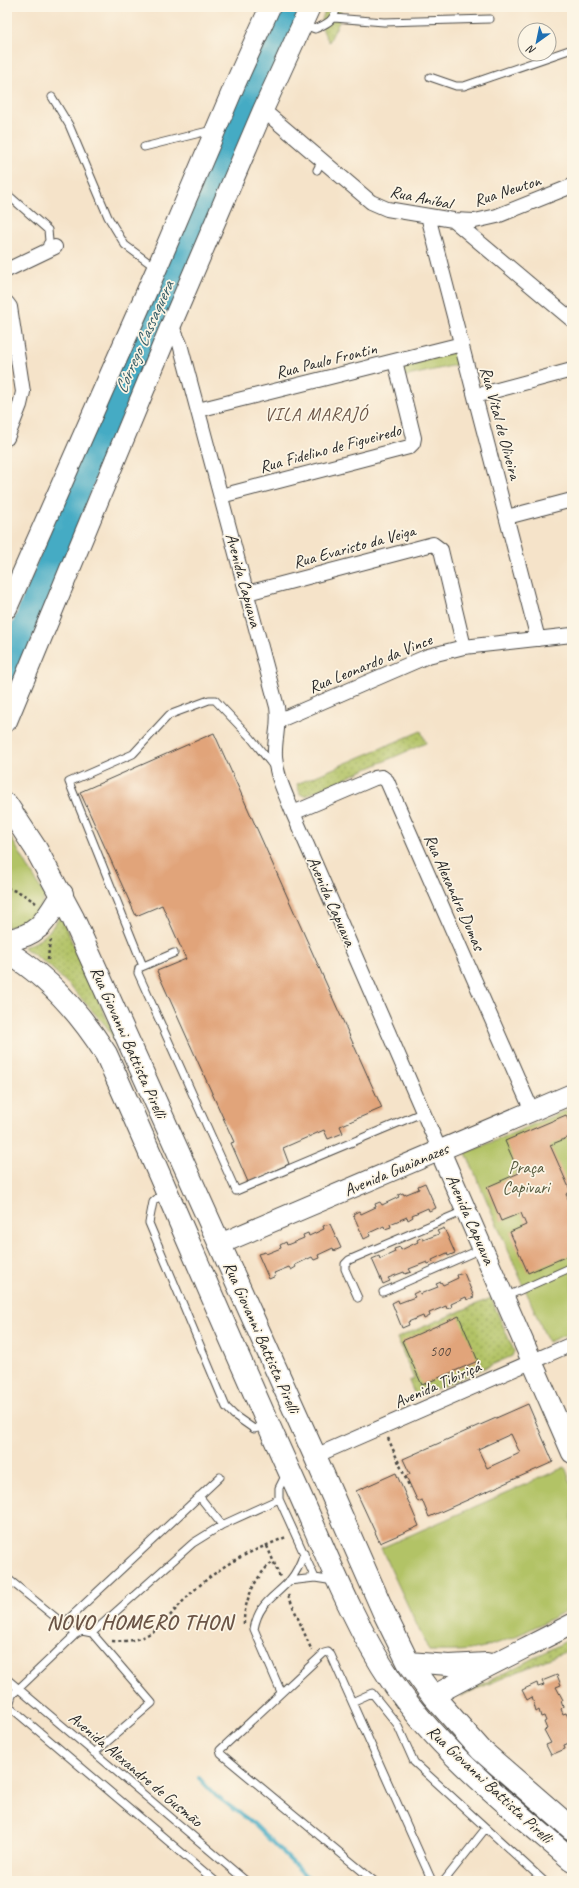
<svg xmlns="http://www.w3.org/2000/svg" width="579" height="1888" viewBox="0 0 579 1888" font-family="Caveat,sans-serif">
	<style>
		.grass { fill: url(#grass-dots); stroke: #6e7748 }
		.park { fill: #b2c366; stroke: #6e7748 }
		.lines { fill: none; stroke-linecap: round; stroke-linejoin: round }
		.stream { stroke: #44abc4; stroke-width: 4 }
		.river { stroke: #44abc4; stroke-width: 25 }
		.building { fill: #e1a47a; fill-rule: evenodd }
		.lane-casing { stroke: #494743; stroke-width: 9 }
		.street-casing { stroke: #494743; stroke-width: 16 }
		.secondary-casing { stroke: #494743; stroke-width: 22 }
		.highway-casing { stroke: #494743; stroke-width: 24 }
		.path { stroke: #494743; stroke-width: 2.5; stroke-dasharray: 3 3; stroke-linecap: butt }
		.lane { stroke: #fff; stroke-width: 7 }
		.street { stroke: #fff; stroke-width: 14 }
		.secondary { stroke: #fff; stroke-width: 20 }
		.highway { stroke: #fff; stroke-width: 22 }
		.labels { text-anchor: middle; stroke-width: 3.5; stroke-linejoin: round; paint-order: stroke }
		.number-label { font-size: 15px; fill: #58493f }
		.street-label { font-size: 17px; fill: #2b2b2b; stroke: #fcf5e5 }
		.park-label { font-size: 17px; fill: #54593d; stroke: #fcf5e5 }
		.water-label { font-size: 18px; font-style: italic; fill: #355e68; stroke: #fcf5e5 }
		.neighbourhood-label { font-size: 18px; letter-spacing: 1px; fill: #6b5547; stroke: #fcf5e5 }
		.district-label { font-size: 21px; font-weight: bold; letter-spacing: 1px; fill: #6b5547; stroke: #fcf5e5 }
	</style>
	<defs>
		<pattern id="grass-dots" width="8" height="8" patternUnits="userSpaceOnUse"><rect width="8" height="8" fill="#b2c366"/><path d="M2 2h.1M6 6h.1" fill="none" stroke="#919f54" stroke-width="1.8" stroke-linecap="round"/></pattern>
	</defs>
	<rect width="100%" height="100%" fill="#fcf5e5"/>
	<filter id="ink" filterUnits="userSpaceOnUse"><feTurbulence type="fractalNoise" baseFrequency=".025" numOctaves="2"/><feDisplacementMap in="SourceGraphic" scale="8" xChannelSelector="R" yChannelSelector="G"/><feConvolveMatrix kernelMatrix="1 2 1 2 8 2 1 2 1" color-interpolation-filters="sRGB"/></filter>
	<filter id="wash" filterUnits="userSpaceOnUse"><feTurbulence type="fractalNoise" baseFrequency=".012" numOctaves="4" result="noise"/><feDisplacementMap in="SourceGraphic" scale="16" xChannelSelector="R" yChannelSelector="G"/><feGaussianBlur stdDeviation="0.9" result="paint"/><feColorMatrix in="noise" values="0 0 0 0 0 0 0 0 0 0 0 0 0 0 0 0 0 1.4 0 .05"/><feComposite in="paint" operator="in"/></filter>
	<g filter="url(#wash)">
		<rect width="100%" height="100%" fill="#f5e3c9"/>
		<!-- grass -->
		<path class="grass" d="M327,7H341L339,22L329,42C320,26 319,24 327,7Z
			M421,731L426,743L305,796L300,794L297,784Z
			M60,915L120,1048L119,1049L106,1026L69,985L48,965L23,947C41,942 51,931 60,915Z
			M491,1298L514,1351L512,1356L416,1398L409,1381L414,1379L397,1338Z
			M572,1638V1649L460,1696Z"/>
		<!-- park -->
		<path class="park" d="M453,352L458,356L460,364L403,377L402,366Z
			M7,831L45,896C40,914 25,925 7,927Z
			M572,1108V1332L548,1342L466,1153Z
			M565,1467L572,1485V1608C541,1623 510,1643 475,1649C460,1652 445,1651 429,1651L381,1548Z"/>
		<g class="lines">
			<!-- stream -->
			<path class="stream" d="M199,1778L216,1796L253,1823L311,1881"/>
			<!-- river -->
			<path class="river" d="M7,670L101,435L162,300L290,7"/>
		</g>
		<g id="blocks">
			<!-- building -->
			<path class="building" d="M214,733L382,1108L340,1126L343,1133L328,1139L324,1130L283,1148L289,1164L248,1182L231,1143L234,1142L157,971L186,959L162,905L136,916L80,792Z
				M566,1115L572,1128V1136L550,1145L571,1192L566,1194L571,1206L572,1205V1254L528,1273L510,1232L526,1225L521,1213L501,1221L487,1187L519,1173L505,1141Z
				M425,1183L436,1208L429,1211L428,1208L412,1215L413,1217L408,1220L407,1217L390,1224L391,1227L385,1229L384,1226L369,1233L370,1236L364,1239L353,1214L359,1211L361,1214L376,1207L375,1204L380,1202L382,1205L399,1197L398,1195L403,1193L404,1195L419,1189L418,1186Z
				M330,1224L341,1248L334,1251L333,1248L318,1255L319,1258L314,1260L312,1257L295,1265L296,1267L291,1270L289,1267L274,1273L276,1276L269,1279L258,1254L265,1252L266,1254L281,1248L280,1245L286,1242L287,1245L304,1238L303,1235L308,1233L309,1236L324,1229L323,1226Z
				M444,1228L455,1253L448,1256L447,1253L432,1260L433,1262L428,1264L427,1262L409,1269L411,1272L405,1274L404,1272L388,1278L390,1281L383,1284L372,1259L379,1256L380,1259L395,1252L394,1249L400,1247L401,1250L418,1242L417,1240L422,1237L423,1240L439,1234L437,1231Z
				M464,1273L474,1297L467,1300L466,1297L451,1304L452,1307L447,1309L446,1306L429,1313L430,1316L424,1319L423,1316L408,1322L409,1325L402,1328L392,1303L398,1300L399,1303L415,1297L413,1294L419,1291L420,1294L438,1287L436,1284L441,1282L443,1285L458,1278L457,1275Z
				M459,1316L478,1361L422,1385L402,1341Z
				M528,1404L553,1462L429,1517L422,1500L418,1502L406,1476L410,1474L403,1459ZM511,1434L520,1453L487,1468L478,1449Z
				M396,1473L419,1526L380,1543L356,1491Z
				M557,1675L561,1685L556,1687L563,1700L561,1701L563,1707L561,1709L563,1714L566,1713L569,1719H572V1746L569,1743L564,1745L565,1749L551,1755L546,1745L551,1743L544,1730L547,1729L544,1722L546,1721L544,1716L541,1717L539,1710L536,1712L532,1697L527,1700L522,1690L537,1683L538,1687L544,1685L542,1681Z"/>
		</g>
	</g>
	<g filter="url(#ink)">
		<use href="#blocks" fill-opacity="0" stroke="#494743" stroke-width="1"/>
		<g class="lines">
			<!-- lane casing -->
			<g class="lane-casing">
				<path id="lane" d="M334,18L384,22L490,19
					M304,25L315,29C328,23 333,22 337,7
					M430,77L456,86H464L572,49
					M52,97L69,125L108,217L125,245L156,268
					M144,147L212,130
					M317,170L322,160
					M7,194L48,230L49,241L47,244L53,247
					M174,953L139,968L138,973L236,1191L424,1112
					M143,966L69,782L133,754L169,715L209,700H215L251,738L274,767
					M164,1192L153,1202L149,1223L226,1407L234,1415L254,1429L266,1426
					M383,1292L481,1249
					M505,1297L572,1267
					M358,1298L345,1269V1264L349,1260L464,1211
					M286,1474L279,1488V1499L315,1578L334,1581
					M199,1496L222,1525
					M7,1578L76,1634
					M289,1581L315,1578
					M63,1624L220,1477
					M92,1633L193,1543L222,1525L279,1499
					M7,1679L246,1881
					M281,1692L254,1629C259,1602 274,1598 290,1580C296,1573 301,1562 304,1553
					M352,1702L372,1693L397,1724L414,1762L544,1881
					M94,1753L152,1703L92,1633L82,1631L76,1634L12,1695L9,1706L215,1881
					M374,1881L221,1754L220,1750L324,1653L328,1652L331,1655L432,1881
					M444,1881L486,1828"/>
			</g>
			<!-- street casing -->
			<g class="street-casing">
				<path id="street" d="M263,110L371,202L387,209L453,220L572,320
					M428,216L538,639
					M453,220L475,221L497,216L572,186
					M7,270L55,247
					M7,303L10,307L23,392L20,405L7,438
					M171,325L180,344L277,707C280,725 274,739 275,756C276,776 286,795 293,813L440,1151
					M475,396L572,370
					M198,410L462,344
					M221,496L409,447L413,443L414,438L395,361
					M507,517L572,500
					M247,593L433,544L441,550L464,647
					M280,720L428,656L464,647L572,635
					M293,813L375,778L382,777L387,781L532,1111
					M315,1456L572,1344"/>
			</g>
			<!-- secondary casing -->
			<g class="secondary-casing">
				<path id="secondary" d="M7,608L157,268L236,82L270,7
					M7,721L171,325L263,110L310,7
					M440,1151L572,1453
					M220,1244L572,1094
					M408,1662L449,1665L487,1663
					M433,1696C479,1670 526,1648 572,1624"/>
			</g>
			<!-- highway casing -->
			<g class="highway-casing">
				<path id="highway" d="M7,805L36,849L73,918L315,1456L384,1613L408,1662L433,1696L481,1750L572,1829
					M7,940C39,936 46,920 62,894
					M7,952C49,977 80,1013 106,1054C171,1198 231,1344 297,1488C325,1550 353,1624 391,1680C439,1751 508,1805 572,1860"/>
			</g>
			<!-- path -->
			<path class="path" d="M7,888L21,893L36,903
				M48,960L49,948L51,940
				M388,1438L410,1488
				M267,1546L280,1577
				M288,1595L312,1651
				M244,1624C243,1603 256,1574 273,1562
				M112,1641C152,1644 163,1622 187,1597C196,1588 207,1579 218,1571C238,1556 263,1547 286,1537"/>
			<!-- lane -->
			<use href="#lane" class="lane"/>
			<!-- street -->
			<use href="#street" class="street"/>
			<!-- secondary -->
			<use href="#secondary" class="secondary"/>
			<!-- highway -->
			<use href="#highway" class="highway"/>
		</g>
	</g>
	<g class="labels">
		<!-- number labels -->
		<g class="number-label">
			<text x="440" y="1356">500</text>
		</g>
		<!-- street labels -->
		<g class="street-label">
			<text transform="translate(507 190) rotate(-18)" y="6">Rua Newton</text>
			<text transform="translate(421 197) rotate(12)" y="6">Rua Aníbal</text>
			<text transform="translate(326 360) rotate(-14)" y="6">Rua Paulo Frontin</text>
			<text transform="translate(501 423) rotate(75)" y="6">Rua Vital de Oliveira</text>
			<text transform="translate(330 448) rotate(-15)" y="6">Rua Fidelino de Figueiredo</text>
			<text transform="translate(354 546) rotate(-15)" y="6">Rua Evaristo da Veiga</text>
			<text transform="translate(244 580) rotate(75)" y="6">Avenida Capuava</text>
			<text transform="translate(370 663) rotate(-22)" y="6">Rua Leonardo da Vince</text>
			<text transform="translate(455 892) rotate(66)" y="6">Rua Alexandre Dumas</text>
			<text transform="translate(332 901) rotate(66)" y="6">Avenida Capuava</text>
			<text transform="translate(129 1042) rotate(66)" y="6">Rua Giovanni Battista Pirelli</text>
			<text transform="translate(396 1169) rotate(-23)" y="6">Avenida Guaianazes</text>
			<text transform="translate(471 1219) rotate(66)" y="6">Avenida Capuava</text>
			<text transform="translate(262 1337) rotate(66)" y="6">Rua Giovanni Battista Pirelli</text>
			<text transform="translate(437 1384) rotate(-24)" y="6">Avenida Tibiriçá</text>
			<text transform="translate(136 1769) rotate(40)" y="6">Avenida Alexandre de Gusmão</text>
			<text transform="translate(490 1784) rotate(43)" y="6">Rua Giovanni Battista Pirelli</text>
		</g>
		<!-- park labels -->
		<g class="park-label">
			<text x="526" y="1173">Praça<tspan x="526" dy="20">Capivari</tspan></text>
		</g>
		<!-- water labels -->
		<g class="water-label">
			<text transform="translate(144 337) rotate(-66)" y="6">Córrego Cassaquera</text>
		</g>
		<!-- neighbourhood labels -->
		<g class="neighbourhood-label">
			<text x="316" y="420">VILA MARAJÓ</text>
		</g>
		<!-- district labels -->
		<g class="district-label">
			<text x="140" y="1629">NOVO HOMERO THON</text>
		</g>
	</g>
	<!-- margin -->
	<rect width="579" height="1888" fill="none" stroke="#fcf5e5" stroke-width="24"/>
	<!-- north arrow -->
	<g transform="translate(537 42) rotate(213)"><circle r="19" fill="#fcf5e5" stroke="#a8a49b"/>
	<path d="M0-3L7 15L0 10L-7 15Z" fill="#1f6fb2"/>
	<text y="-6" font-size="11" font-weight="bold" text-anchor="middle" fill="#2b2b2b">N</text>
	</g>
</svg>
